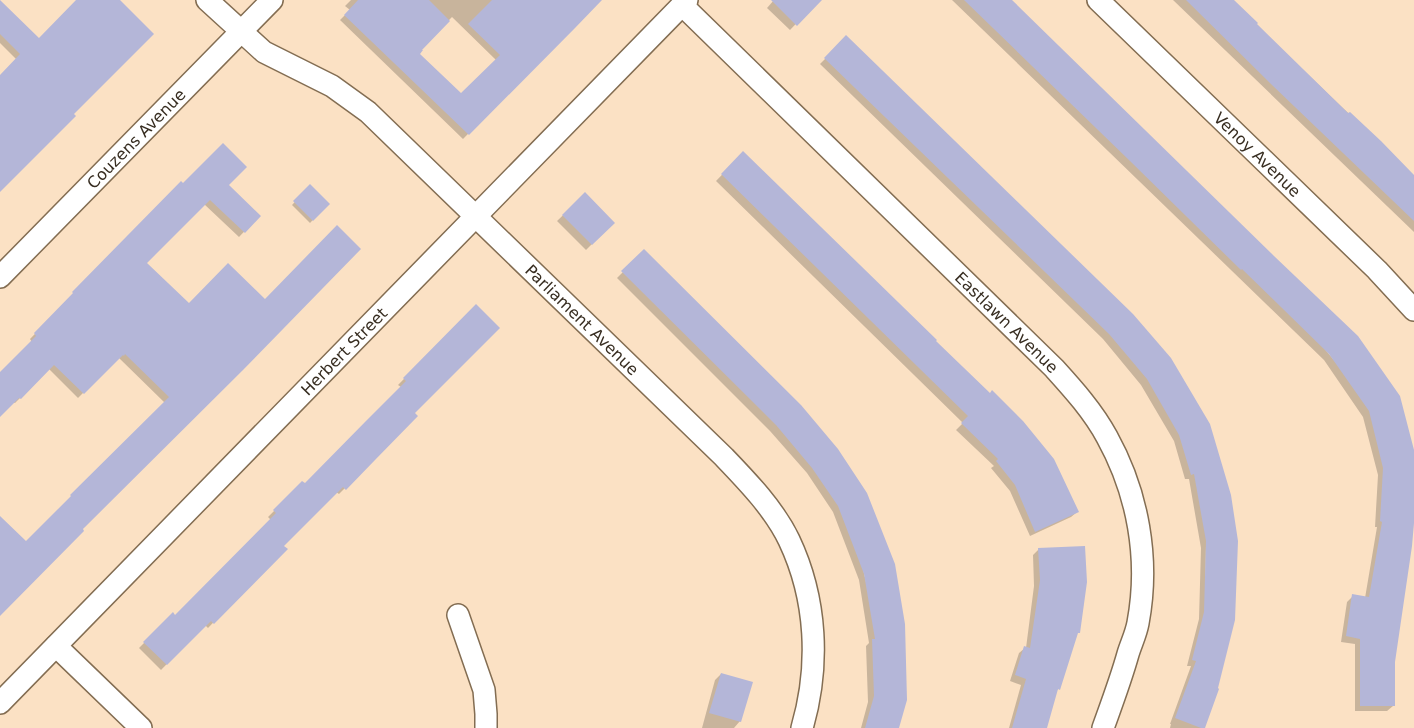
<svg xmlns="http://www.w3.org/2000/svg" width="1414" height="728" viewBox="0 0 1414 728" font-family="'DejaVu Sans',sans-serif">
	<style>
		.shadow { fill: #0003; fill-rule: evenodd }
		.building { fill: #b4b6d8 }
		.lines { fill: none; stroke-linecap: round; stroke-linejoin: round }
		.minor-casing { stroke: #836d52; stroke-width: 24 }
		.minor { stroke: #fff; stroke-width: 21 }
		.labels { text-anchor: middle; stroke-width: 6; stroke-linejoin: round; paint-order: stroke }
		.street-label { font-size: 16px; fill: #372d21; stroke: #fff }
	</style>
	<rect width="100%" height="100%" fill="#fbe1c4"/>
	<!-- shadow -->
	<path class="shadow" d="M78,0H119L72,114L0,190V77L17,60L0,43V2L39,40Z
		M351,0H600L463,139L340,20L350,10L345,6ZM452,17L496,60L461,95L418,54L420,50Z
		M774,0H819L790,30L767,8Z
		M952,0H1009L1143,129L1414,457V501L1393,661V706L1387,711H1355V644L1341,642L1347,602L1353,596L1365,598L1377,527H1375L1378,475L1363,417L1324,360Z
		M1173,0H1232L1255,24L1414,176V232Z
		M847,37L1208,425L1203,728H1170L1171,724H1170L1191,666H1187L1199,619L1201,548L1189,479H1185L1174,441L1141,385L1103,339L820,64Z
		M743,153L1077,512L1071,517L1030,536L1010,491L991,468L994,466L956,430L963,423L716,181Z
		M227,185L259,216L239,237L204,204L145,263L189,305L265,301L81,530L0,614V517L26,543L165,403L119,358L117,359L78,398L49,369L15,403L13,402L0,415V375L32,342L30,339L69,299Z
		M310,186L328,204L310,223L292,205Z
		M585,194L613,223L586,250L557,221Z
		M644,251L837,450L898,728H861L868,702L866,646L869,643L859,580L833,512L807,473L770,431L617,278Z
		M476,306L413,413L374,459L339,494L336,492L282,546L285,549L208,628L205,625L161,670L139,648L173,614L175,617L271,520L268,517L302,483L305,485L401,387L398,385Z
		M1039,549L1076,635L1058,689L1055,692L1045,728H1009L1021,685L1010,681L1019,653L1025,648H1026L1034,586L1033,555Z
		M721,674L740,721L734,728H702L715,680Z"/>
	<!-- building -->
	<path class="building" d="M0,0L39,38L76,0H120L154,34L74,114L76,116L0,192V75L20,54L0,34Z
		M358,0H429L450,21L422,50H423L420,54L461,93L500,55L468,24L492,0H602L575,28L469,135L344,15Z
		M771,0H822L797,26Z
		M964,0H1012L1274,256L1358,336L1400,396L1414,450V523L1412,546L1395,662V706H1360V639L1346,636L1352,594L1369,597L1382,522L1380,521L1383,468L1369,411L1329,354L1242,269L1241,270L1130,161Z
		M1186,0H1234L1258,23L1257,24L1348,113L1350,112L1381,141L1414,175V221L1272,85Z
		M846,35L1133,314L1171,358L1210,424L1231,495L1238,541L1235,620L1218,688L1219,689L1205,728H1201L1175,718L1196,661L1192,660L1204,612L1206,541L1194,474L1191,475L1179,435L1147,379L1109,334L824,58Z
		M223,143L247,167L229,185L261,216L245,233L210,200L147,263L189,303L228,263L265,299L337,225L361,249L243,370L83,529L84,531L0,616V516L26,541L71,496L70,495L169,397L125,354L124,356L123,355L84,394L54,365L21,399L19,398L0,417V372L36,336L34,333L73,293L72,292L181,181L183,183Z
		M743,151L937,340L936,341L990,393L992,390L1023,421L1054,459L1079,512L1035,532L1015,485L996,461L998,459L961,423L968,416L721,174Z
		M310,184L330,204L313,221L293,201Z
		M585,192L615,223L592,245L562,215Z
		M644,249L801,405L838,449L867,493L895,564L905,624L907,700L899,728H865L874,696L872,639H875L864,574L838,506L812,468L776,425L621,271Z
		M476,304L500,328L415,413L418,416L375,460L346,490L343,487L284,546L288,549L214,624L211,621L167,665L143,642L173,612L175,615L276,513L273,510L302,481L305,483L365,422L406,381L403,378Z
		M1085,546L1087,582L1080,633H1078L1060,690L1058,689L1047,728H1012L1026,679L1015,675L1024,646L1030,648L1040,580L1038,548Z
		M721,673L753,682L741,722L709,713Z"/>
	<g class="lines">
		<!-- minor casing -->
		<g class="minor-casing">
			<g id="minor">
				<path id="s1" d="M207,0L264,52L332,86L368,112L724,457C748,482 774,509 789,540C817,599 820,666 802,728"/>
				<path id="s2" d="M1098,0L1377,270L1414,310"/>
				<path id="s3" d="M682,5L1054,368C1073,389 1093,411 1107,437C1138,493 1150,559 1138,623C1136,634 1131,644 1128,654C1121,679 1112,703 1103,728"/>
				<path id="s4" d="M0,277L272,0"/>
				<path d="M458,615L484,690L486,714V728"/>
				<path d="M56,646L141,728"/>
				<path id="s5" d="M0,703L687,0"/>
			</g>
		</g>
		<!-- minor -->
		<use href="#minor" class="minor"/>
	</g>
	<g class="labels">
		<!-- street labels -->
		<g class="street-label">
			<text dy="6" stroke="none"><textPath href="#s4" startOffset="194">Couzens Avenue</textPath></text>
			<text dy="6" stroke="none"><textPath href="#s2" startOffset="222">Venoy Avenue</textPath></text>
			<text dy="6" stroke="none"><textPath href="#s1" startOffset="496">Parliament Avenue</textPath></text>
			<text dy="6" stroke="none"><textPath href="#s3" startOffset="454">Eastlawn Avenue</textPath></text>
			<text dy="6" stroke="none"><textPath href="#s5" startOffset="492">Herbert Street</textPath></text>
		</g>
	</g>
</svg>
